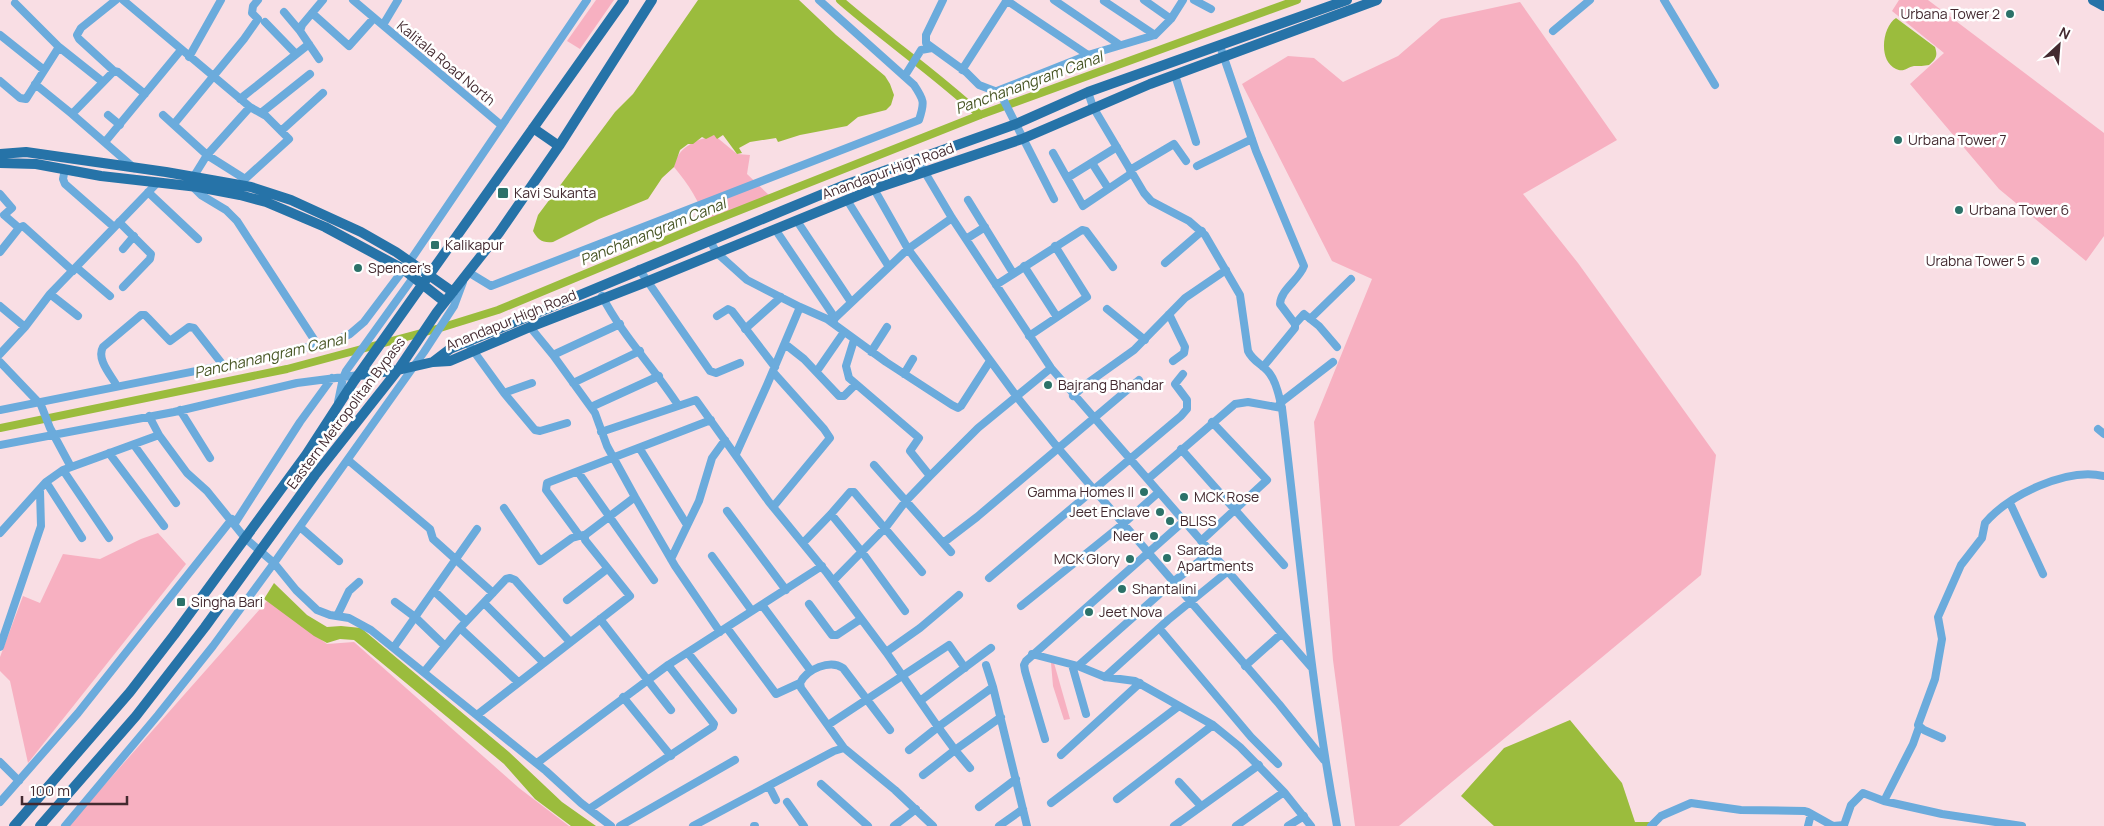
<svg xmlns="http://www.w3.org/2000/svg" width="2104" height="826" viewBox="0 0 2104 826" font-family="Manrope,sans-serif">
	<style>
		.green { fill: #f7b0c1 }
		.water { fill: #9bbc3d }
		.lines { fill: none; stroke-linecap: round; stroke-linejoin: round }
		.canal { stroke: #9bbc3d; stroke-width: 8 }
		.minor { stroke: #6babdc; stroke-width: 8 }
		.major { stroke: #2673a8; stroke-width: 10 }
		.poi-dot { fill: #2c7269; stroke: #fff; stroke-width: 2 }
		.labels { text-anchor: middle; stroke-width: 5; stroke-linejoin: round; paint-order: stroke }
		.poi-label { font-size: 14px; fill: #432a30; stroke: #fff; text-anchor: start }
		.street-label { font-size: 14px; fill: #432a30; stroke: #fff }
		.water-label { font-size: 15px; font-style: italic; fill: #475524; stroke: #fff }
	</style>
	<rect width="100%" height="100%" fill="#f9dee4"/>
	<!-- green -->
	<path class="green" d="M596,0H614L580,49L567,41Z
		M1899,0H1928L2104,133V236L2086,261L1999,189L1910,84L1944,53L1892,11Z
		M1520,2L1617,140L1523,194L1578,263L1716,455L1701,575L1399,826H1355L1333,660L1314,422L1372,279L1332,261L1242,84L1288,56L1314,58L1343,82L1398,56L1441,19Z
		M714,135L737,154L750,155L747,174L772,198L705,224C701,202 688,184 674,167C678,146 695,141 714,135Z
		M158,533L186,564L28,763L10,681L0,671V657L23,596L40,603L63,554L100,559L141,539Z
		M268,600L327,644L354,642L519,788L569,826H68Z
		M1051,663H1054L1070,719L1064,720L1053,686Z"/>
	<!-- water -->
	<path class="water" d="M698,0H799L836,35L885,76L890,84L894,95L891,105L886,110L858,117L847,126L800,135L778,142L776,138L750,142L739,148L742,153L737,154L723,135L717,139L714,135L706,139L702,137L693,144H688L680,150L674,167L662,178L648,199L599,219L553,242C542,243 538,240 533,231L538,215L615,112L633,94Z
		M1896,18L1935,47C1938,56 1936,59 1929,65C1924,66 1919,66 1914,66C1907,67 1904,73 1896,69C1878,61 1882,27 1896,18Z
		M274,583L307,615L327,627L341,626L361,628L509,752L562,802L596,826H571L535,799L504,764L354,640L340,639L327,643L314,636L264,599Z
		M1570,720L1622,783L1635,822H1653V826H1494L1461,796L1504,748Z"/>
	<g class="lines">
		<!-- canal -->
		<path class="canal" d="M840,0C886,40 936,74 980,115
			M0,428L287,369L440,328L498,310L705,224L980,115L1297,0"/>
		<!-- minor -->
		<path class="minor" d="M123,0L250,107L266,116L289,139L245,179L207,155L163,115
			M353,0L501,125
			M943,0L926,35V43L966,72L979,85L1000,93L1054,199
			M1006,0L1088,55
			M1054,0L1120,45
			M1144,0L1171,19
			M1194,0L1211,9
			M1664,0L1715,85
			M1104,1L1155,35
			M284,12L300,31
			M312,13L349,46L374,18
			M265,22L296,54
			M383,25L398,0
			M1553,31L1590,0
			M0,35L44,70
			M1220,46L1256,151L1304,266C1299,280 1281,289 1280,304L1295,324V328L1263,367
			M59,47L103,82
			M189,57L221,0
			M319,59L300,31L302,25L323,0
			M962,70L1007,0
			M114,71L79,39L77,35L81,28L116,0
			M906,74L921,50L932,48
			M1175,75L1196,142
			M0,81L20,98L26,99L59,47L15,3
			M35,84L72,114L114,71L118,72L145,94
			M997,91L1088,55L1155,35L1171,19L1183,0
			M1088,92L1093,107L1144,193L1151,201L1189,221L1205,235L1240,295L1248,351C1253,362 1264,365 1270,374C1277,383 1279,397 1282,408C1299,548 1311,688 1337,826
			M240,99L309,44
			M250,107L207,155L194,176L192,186L201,195L226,210L237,221L317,344
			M261,113L310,74
			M72,114L134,168
			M108,115L120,125
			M174,124L244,39L258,19L252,13L253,6L258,0
			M281,131L323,93
			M105,142L181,50
			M1053,153L1067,178L1117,147
			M917,159L952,218L1051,368L1311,667
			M1092,163L1108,188
			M1197,166L1252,139
			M65,169L63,179L65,184L114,227
			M1130,170L1174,144L1186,161
			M1067,178L1083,206L1132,173
			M874,189L908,249L1017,397L1058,448L1279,704L1324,760
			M148,192L198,239
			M0,194L12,208L4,215L19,228
			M847,200L889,267
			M968,200L1013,273
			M797,221L851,302
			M119,222L151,254L150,259L123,287
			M775,229L835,318
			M966,239L985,227
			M710,241L717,253L747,280L800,307L827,319L886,362L952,405L958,408L961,406L990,361
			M123,249L134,236
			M0,252L19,228L23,226L73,271
			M1165,263L1202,231
			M1024,266L1057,317
			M76,267L110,296
			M639,269L710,371L716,373L740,363
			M468,272L491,286L919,120C925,102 924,100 914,85L819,0
			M996,285L1082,230L1086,231L1113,267
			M50,294L78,316
			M602,296C622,335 654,368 678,405
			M0,306L25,327
			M1107,309L1145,340
			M1169,314L1185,347L1184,353L1173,361
			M717,316L728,309L732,311L775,367
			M1310,319L1351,279
			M833,323L835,318L908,249L952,218
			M1295,324L1304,314L1319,326L1337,347
			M530,327L553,355L595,413L607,446L635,497L675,566L720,632
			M745,329L781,297
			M1029,336L1087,297L1055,246
			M854,340L846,366L849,378L919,438L910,451L930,476
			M467,342L504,393L532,383
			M785,344L804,359L839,396H844L856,384
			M871,352L887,327
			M0,354L25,327L50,294L158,182
			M553,355L620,324
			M0,362L41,405L50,428L71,467
			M817,371L844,332
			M773,372L824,429L830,438L773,507
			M904,374L913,359
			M573,383L640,351
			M117,386C111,375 96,359 103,347L141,315H145L148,318L170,341L189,327L194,328L223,365
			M504,393L535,430L540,431L567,423
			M1073,396L1085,385L1134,350L1185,298L1226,270
			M338,402L343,378L346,371L420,268
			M1280,403L1333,362
			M591,407L659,376
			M0,410L276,355L337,340L350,334L364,322L410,261L587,0
			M180,410L210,458
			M149,416L159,435L187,473L207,491L245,538L274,563L296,590L317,610L330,615L349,618L371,630L546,771L581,803L611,826
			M2098,429L2104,434
			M601,432L696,400L769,502L827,573L886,652L938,727L993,687L986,665
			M0,445L174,412L297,383L359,375
			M134,445L176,503
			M640,449L687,525
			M1181,449L1284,565
			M109,453L164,526
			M736,454L767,385L800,307
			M348,460L430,529L433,539L493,593
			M874,465L951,552
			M63,470L109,538
			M578,472L654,580
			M1148,479L1235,404L1248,402L1282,408
			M46,482L82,538
			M2010,503L2043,574
			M504,508L540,561L572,538L583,535
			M727,511L786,590
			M831,514L862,552L905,611
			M235,523L300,422L332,378
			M300,527L339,561
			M0,533L46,482L63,470L159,435
			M579,535L546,490L547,483L711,420
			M1201,541L1267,480L1212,422
			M803,543L831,514L850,492H854L922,572
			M943,543L977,517L1139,380
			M712,556L752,611
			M671,559L699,501L712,458L725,440
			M989,578L1181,416L1187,409V400L1175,384L1183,374
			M833,581L886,527L905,502L930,476L978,428L1051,368
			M434,591L466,621
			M567,600L607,569
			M395,602L415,617L445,646
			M484,603L544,663
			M809,604L832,635H837L861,619
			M762,605L811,671
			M1021,606L1124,523L1159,492
			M337,616L349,591L359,582
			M600,619L671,710
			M460,628L518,682
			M727,628L776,694L800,683
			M1159,628L1251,737L1278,764
			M0,647L41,526L40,491
			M394,647L477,529
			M886,652L920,628L959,595
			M688,653L733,710
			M1032,654L1078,666L1105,677L1135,681L1213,725L1240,747L1284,792L1311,826
			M1072,665L1086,714
			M1078,666L1173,582L1211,552
			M1245,666L1281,634
			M424,672L460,628L506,579L510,578L515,580L570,642
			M1105,677L1168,620L1227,572
			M993,687L1027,826
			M623,697L671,756
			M920,701L991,648
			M477,715L630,596L585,540V535L589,532L635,497
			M828,725L949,645L965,668
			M1942,738L1924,730L1918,725L1935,679L1942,639L1938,617L1961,565L1982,538L1985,523C2009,495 2067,467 2104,476
			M1045,739L1025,671L1024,665L1026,661L1184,521
			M844,748L801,688L800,683C807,669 830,659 843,668L890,730
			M909,750L938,727L955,750L1001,717
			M1061,755L1140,683
			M0,762L19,781
			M537,763L668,665L822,566
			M923,775L955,750L970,768
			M1179,782L1201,806
			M821,784L868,826
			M769,786L776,800
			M1117,799L1213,725
			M1884,801L1913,744L1919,727
			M0,802L78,713L232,519
			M787,802L804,826
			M1051,803L1179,706
			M979,807L1016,779
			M589,809L713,727L714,724L668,665
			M1808,812L1833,826L1844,825L1851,805L1863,793L1884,801L1942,814L2022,826
			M65,826L158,715L213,646L274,563L424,352L454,306L463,282
			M620,826L735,760
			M693,826L834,751L844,748L895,790L933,826
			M754,826H755
			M894,826L916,809
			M999,826L1023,809
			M1174,826L1259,765
			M1236,826L1284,792
			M1288,826L1304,816
			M1651,826L1661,816L1691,803L1741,810L1805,811L1811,814L1808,826"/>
		<!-- major -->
		<path class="major" d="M2093,0L2104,6
			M533,128L559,146
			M0,154L26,152L166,172L251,187L291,200L361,232L396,252L453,292
			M0,163L36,164L101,176L198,187L240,195L266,202L325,227L403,269L445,302
			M433,362L450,349L842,186L1016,124L1088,92L1347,0
			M359,375L398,370L433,362L450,361L530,327L646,282L874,189L1022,139L1150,84L1377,0
			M14,826L130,692L174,635L306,455L354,381L624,0
			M40,826L136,716L205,627L315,475L398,370L437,312L499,233L559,146L652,0"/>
	</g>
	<!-- markers -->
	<g class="poi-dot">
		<circle cx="2010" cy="14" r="5"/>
		<circle cx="1898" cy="140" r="5"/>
		<rect x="497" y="187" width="12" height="12" rx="2.5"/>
		<circle cx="1959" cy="210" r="5"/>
		<rect x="430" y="240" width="10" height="10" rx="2.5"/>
		<circle cx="2035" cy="261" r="5"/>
		<circle cx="358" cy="268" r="5"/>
		<circle cx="1048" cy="385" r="5"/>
		<circle cx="1144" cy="492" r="5"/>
		<circle cx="1184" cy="497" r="5"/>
		<circle cx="1160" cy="512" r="5"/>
		<circle cx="1170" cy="521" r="5"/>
		<circle cx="1154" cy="536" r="5"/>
		<circle cx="1167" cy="558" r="5"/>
		<circle cx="1130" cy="559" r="5"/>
		<circle cx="1122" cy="589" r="5"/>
		<rect x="176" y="597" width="10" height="10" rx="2.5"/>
		<circle cx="1089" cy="612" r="5"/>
	</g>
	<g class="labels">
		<!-- poi labels -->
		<g class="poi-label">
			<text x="2000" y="19" text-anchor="end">Urbana Tower 2</text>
			<text x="1908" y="145">Urbana Tower 7</text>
			<text x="514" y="198">Kavi Sukanta</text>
			<text x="1969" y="215">Urbana Tower 6</text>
			<text x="445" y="250">Kalikapur</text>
			<text x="2025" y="266" text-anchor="end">Urabna Tower 5</text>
			<text x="368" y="273">Spencer's</text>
			<text x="1058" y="390">Bajrang Bhandar</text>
			<text x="1134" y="497" text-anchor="end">Gamma Homes II</text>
			<text x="1194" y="502">MCK Rose</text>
			<text x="1150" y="517" text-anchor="end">Jeet Enclave</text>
			<text x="1180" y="526">BLISS</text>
			<text x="1144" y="541" text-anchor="end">Neer</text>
			<text x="1177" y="555">Sarada<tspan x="1177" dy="16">Apartments</tspan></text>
			<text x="1120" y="564" text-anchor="end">MCK Glory</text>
			<text x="1132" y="594">Shantalini</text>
			<text x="191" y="607">Singha Bari</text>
			<text x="1099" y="617">Jeet Nova</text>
		</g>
		<!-- street labels -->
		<g class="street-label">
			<text transform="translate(446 63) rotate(40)" y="5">Kalitala Road North</text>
			<text transform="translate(888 171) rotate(-20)" y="5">Anandapur High Road</text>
			<text transform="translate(511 320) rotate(-22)" y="5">Anandapur High Road</text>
			<text transform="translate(346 413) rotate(-53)" y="5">Eastern Metropolitan Bypass</text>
		</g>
		<!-- water labels -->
		<g class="water-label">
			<text transform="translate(1029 83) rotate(-20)" y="5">Panchanangram Canal</text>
			<text transform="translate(653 232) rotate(-22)" y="5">Panchanangram Canal</text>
			<text transform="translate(270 356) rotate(-13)" y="5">Panchanangram Canal</text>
		</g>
	</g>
	<!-- north arrow -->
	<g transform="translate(2059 45) rotate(26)" stroke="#ffffff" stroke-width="4" paint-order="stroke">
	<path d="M0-4L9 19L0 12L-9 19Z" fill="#432a30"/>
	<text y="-8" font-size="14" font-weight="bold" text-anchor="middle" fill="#432a30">N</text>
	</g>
	<!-- scale -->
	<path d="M22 796v8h105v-8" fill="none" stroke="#432a30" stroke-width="2.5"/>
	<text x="30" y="796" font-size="15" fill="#432a30" stroke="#ffffff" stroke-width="4" paint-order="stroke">100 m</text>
</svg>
